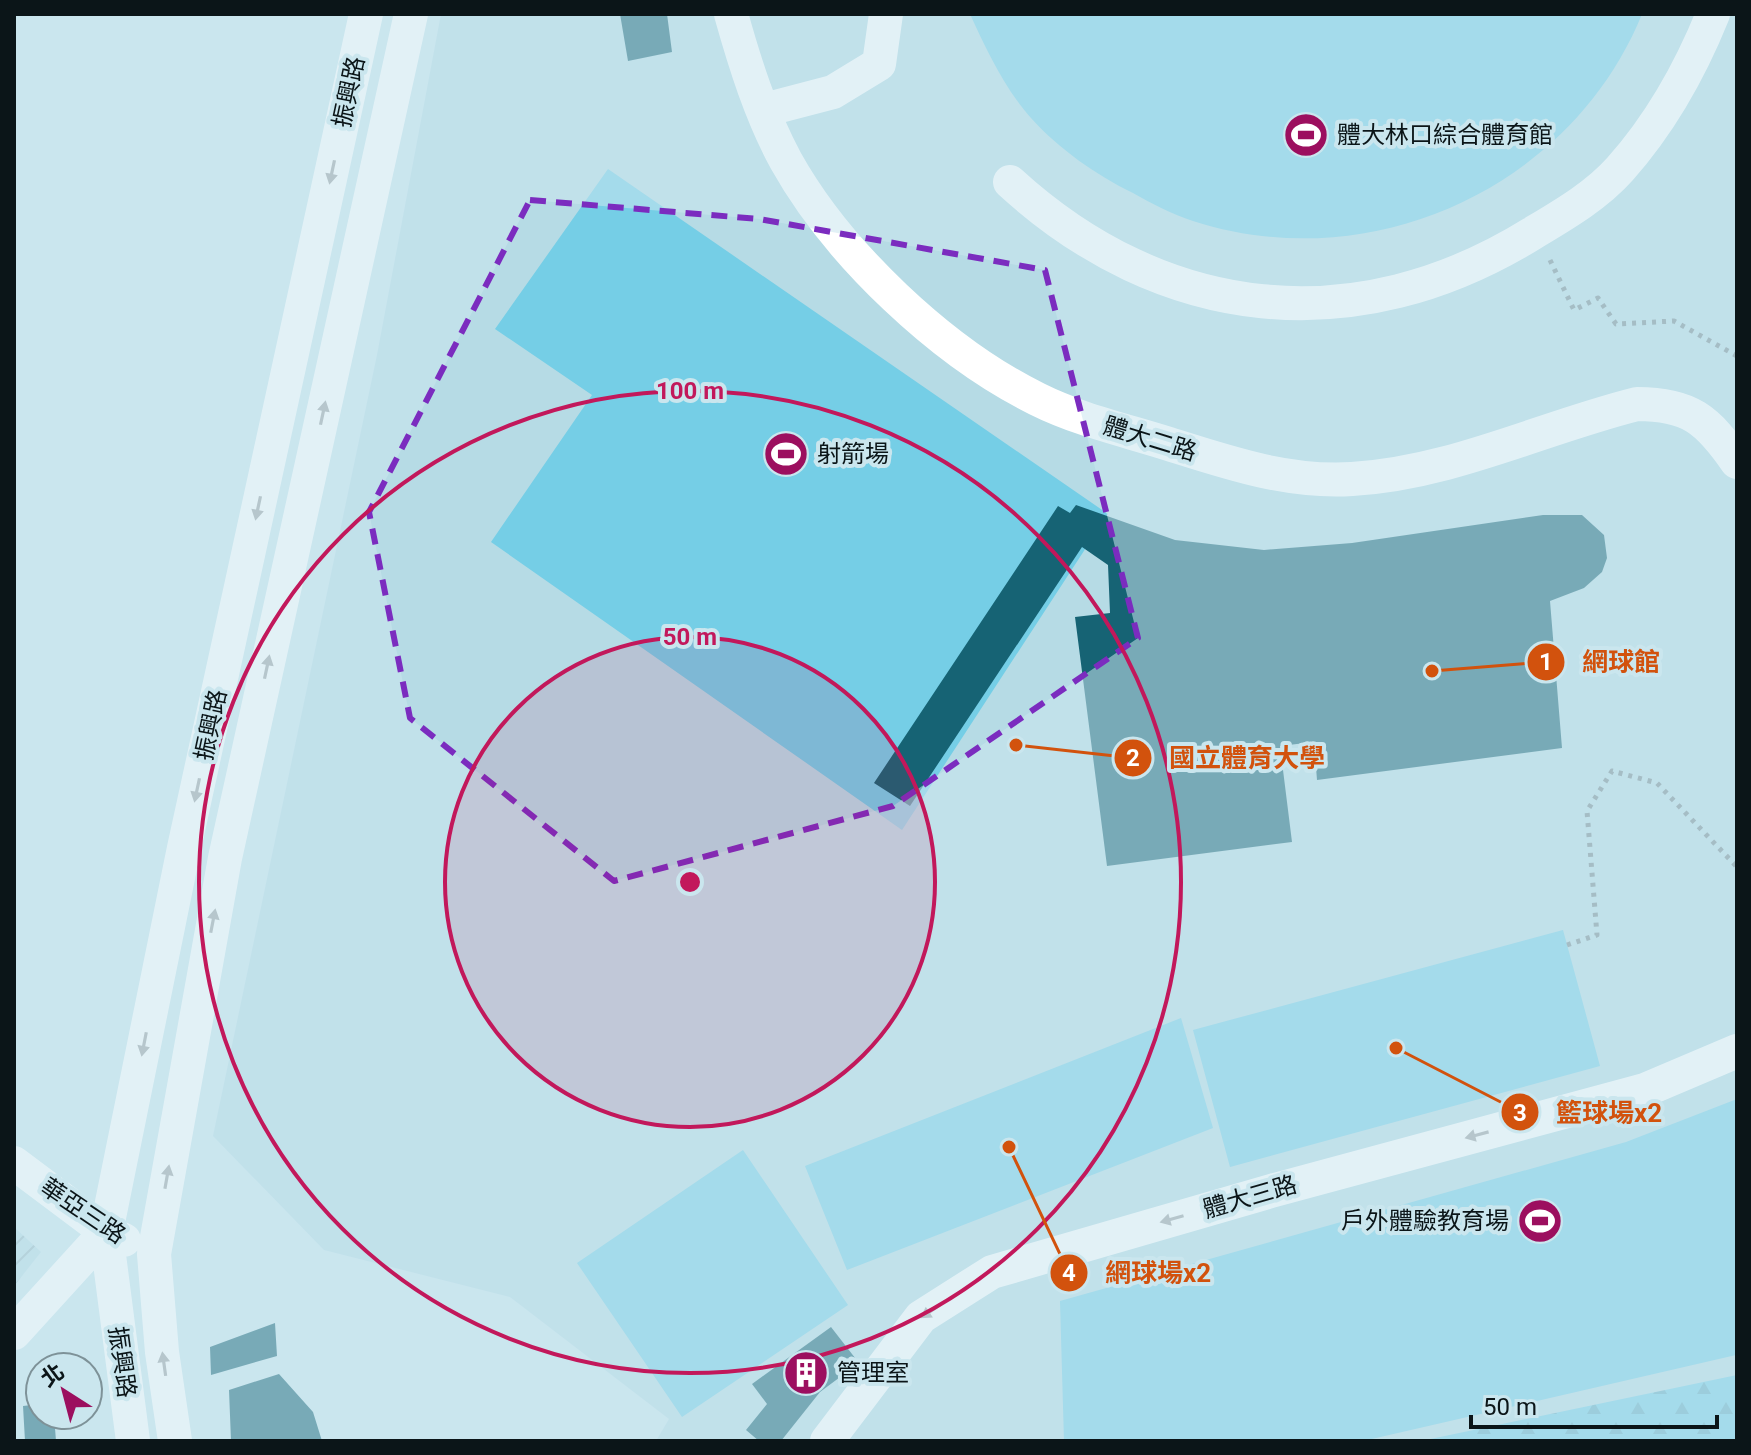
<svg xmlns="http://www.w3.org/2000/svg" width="1751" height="1455" viewBox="0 0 1751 1455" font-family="Roboto,'Noto Sans TC',sans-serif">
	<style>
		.built { fill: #b6dbe5 }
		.industrial { fill: url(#industrial-furrows) }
		.green { fill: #75cee6 }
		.forest { fill: url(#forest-firs) }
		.building { fill: #166374 }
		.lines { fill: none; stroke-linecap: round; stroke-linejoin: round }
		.path { stroke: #798d93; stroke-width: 5; stroke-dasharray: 4 6; stroke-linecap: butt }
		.minor { stroke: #fff; stroke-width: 34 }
		.oneway { fill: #9da1a3 }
		.marked { fill: none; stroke: #7b2cbf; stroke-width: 6; stroke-dasharray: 16 10; stroke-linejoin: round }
		.ring { fill: none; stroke: #c2185b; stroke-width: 4 }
		.labels { text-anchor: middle; stroke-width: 8; stroke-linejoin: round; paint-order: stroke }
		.street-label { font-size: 24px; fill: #0b1518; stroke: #cae6ee }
		.poi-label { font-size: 24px; fill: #0b1518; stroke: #cae6ee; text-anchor: start }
		.centre { fill: #c2185b; stroke: #cae6ee; stroke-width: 4 }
		.ring-label { font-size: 24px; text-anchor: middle; font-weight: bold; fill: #c2185b; stroke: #cae6ee; stroke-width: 8; stroke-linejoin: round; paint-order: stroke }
		.leader { fill: none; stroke: #d2520d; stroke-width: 3 }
		.callout-dot { fill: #d2520d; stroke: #cae6ee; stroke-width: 3 }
		.mark-label { font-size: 24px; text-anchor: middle; font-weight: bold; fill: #fff }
		.callout-label { font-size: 26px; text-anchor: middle; font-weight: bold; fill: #d2520d; stroke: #cae6ee; stroke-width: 8; stroke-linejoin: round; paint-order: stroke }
	</style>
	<defs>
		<pattern id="industrial-furrows" width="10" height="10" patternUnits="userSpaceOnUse" patternTransform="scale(2)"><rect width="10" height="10" fill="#b6dbe5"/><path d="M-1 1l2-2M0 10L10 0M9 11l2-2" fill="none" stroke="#9bbbc4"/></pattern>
		<pattern id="forest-firs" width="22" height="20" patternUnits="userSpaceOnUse" patternTransform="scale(2)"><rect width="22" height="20" fill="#75cee6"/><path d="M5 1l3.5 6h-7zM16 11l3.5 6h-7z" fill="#64b0c5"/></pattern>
	</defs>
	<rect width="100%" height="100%" fill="#cae6ee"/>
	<!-- built -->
	<path class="built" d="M441,14H1737V1441H656L669,1419L510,1297L324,1250L213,1136L377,355Z"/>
	<!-- industrial -->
	<path class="industrial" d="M14,1227L41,1252L14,1286Z"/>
	<!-- green -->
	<path class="green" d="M970,14H1642C1572,187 1371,279 1193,221C1172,214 1152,204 1133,193C1096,175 1059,149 1031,118C1005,89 986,49 970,14Z
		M608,169L1108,514L902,830L491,542L592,395L495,329Z
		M1563,930L1600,1066L1230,1167L1193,1030Z
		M1181,1018L1213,1128L847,1270L805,1166Z
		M1737,1099L1736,1355L1363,1441H1064L1060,1301L1626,1142Z
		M743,1150L848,1305L682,1417L577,1263Z"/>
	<!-- forest -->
	<path class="forest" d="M1737,1375V1441H1421Z"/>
	<!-- building -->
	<path class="building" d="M620,14H667L672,52L628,61Z
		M1076,505L1175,540L1264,550L1352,543L1543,515H1582L1604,535L1607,558L1602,572L1584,588L1550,601L1562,748L1317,780L1314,742L1280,746L1292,842L1107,866L1075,617L1110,613L1108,565L1082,547L910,806L874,783L1058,506L1070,513Z
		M275,1323L277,1356L211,1375L210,1347Z
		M831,1327L859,1363L820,1392L781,1441H759L746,1430L767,1404L752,1384Z
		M279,1374L313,1412L322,1441H231L229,1390Z
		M40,1404V1415H54L56,1441H25L23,1406Z"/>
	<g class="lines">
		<!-- path -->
		<path class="path" d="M1550,260L1574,310L1598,298L1616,324L1674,321L1737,356
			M1567,945L1597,935L1587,811L1612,771L1657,783L1737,867"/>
		<!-- minor -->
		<path class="minor" d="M731,14C745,64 761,115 786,161C838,254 942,352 1037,399C1079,420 1125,430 1169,444C1229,463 1288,483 1352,479C1452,473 1541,428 1637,404C1690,404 1708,420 1737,462
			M764,110L833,92L879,64L886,14
			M1010,182C1163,322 1356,343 1533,233C1563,215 1596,196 1620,169C1661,123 1690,71 1713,14
			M14,1163L106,1232L124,1240
			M14,1333L106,1232
			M133,1441L106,1232L184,848L366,14
			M175,1441L162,1352L154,1254L225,858L411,14
			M827,1441L921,1317L992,1272L1271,1191L1645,1090L1737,1051"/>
	</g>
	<!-- one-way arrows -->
	<defs><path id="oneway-solid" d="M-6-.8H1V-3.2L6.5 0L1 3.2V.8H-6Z" transform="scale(2)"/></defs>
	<g class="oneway">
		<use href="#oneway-solid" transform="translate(332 172) rotate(102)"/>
		<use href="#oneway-solid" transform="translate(323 413) rotate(-78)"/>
		<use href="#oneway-solid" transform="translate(258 508) rotate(102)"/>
		<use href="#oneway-solid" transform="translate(267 667) rotate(-78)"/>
		<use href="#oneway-solid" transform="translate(197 790) rotate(102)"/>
		<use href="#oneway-solid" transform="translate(213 921) rotate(-79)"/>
		<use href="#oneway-solid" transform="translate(144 1044) rotate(101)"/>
		<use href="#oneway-solid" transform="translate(1477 1135) rotate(165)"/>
		<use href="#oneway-solid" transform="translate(167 1177) rotate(-80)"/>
		<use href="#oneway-solid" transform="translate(1172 1219) rotate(164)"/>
		<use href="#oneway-solid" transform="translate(931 1311) rotate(146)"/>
		<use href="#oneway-solid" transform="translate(164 1364) rotate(-98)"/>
	</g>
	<!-- marked area -->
	<path d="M0 0H1751V1455H0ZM530,200L759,219L1045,270L1138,638L893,806L614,881L410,718L369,512Z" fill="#cae6ee" fill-opacity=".55" fill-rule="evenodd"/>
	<path class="marked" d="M530,200L759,219L1045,270L1138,638L893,806L614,881L410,718L369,512Z"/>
	<!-- distance rings -->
	<circle cx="690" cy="882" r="245" fill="#c2185b" fill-opacity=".12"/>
	<g class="ring">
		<circle cx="690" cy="882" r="245"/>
		<circle cx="690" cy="882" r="491"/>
	</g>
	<!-- icons -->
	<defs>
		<g id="stadium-disc" transform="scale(2.3)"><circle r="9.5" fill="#9c0f5f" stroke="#cae6ee"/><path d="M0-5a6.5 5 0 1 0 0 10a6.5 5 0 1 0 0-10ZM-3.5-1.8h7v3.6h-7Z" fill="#fff"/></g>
		<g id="building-disc" transform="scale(2.3)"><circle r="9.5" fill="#9c0f5f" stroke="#cae6ee"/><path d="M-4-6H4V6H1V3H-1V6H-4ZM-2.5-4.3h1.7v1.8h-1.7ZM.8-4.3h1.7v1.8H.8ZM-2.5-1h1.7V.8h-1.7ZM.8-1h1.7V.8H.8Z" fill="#fff"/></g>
	</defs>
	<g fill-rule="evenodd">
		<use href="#stadium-disc" x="1306" y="135"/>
		<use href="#stadium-disc" x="786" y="454"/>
		<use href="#stadium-disc" x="1540" y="1221"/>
		<use href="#building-disc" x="806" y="1373"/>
	</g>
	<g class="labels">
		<!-- street labels -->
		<g class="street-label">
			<text transform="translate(349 92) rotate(-78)" y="8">振興路</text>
			<text transform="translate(1150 439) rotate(17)" y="8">體大二路</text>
			<text transform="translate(211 725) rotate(-78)" y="8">振興路</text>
			<text transform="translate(1250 1197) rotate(-16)" y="8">體大三路</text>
			<text transform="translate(83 1211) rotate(34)" y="8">華亞三路</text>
			<text transform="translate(122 1362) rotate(82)" y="8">振興路</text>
		</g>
		<!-- poi labels -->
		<g class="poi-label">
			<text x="1337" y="143">體大林口綜合體育館</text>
			<text x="817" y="462">射箭場</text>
			<text x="1509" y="1229" text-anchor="end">戶外體驗教育場</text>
			<text x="837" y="1381">管理室</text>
		</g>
	</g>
	<circle cx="690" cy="882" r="12" class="centre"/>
	<g class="ring-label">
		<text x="690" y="399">100 m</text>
		<text x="690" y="645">50 m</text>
	</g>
	<!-- callouts -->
	<path class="leader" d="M1432 671L1546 662M1016 745L1133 758M1396 1048L1520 1112M1009 1147L1069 1273"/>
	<g class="callout-dot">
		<circle cx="1432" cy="671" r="8"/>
		<circle cx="1016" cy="745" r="8"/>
		<circle cx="1396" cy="1048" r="8"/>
		<circle cx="1009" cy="1147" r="8"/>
		<circle cx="1546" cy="662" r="20"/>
		<circle cx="1133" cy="758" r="20"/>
		<circle cx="1520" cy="1112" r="20"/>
		<circle cx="1069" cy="1273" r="20"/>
	</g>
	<g class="mark-label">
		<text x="1546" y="670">1</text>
		<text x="1133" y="766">2</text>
		<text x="1520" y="1121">3</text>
		<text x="1069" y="1281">4</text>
	</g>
	<g class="callout-label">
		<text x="1621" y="671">網球館</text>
		<text x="1247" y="767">國立體育大學</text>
		<text x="1609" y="1122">籃球場x2</text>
		<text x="1158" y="1282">網球場x2</text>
	</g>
	<!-- border -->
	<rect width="1751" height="1455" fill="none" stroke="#0b1518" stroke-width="32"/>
	<!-- north arrow -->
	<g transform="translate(64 1391) rotate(324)"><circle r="38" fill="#cae6ee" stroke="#7e9298" stroke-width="2"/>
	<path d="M0-6L14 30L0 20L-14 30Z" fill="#9c0f5f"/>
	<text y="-12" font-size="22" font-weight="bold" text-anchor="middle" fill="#0b1518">北</text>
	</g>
	<!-- scale -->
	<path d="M1471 1415v12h246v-12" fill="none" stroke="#0b1518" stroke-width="4"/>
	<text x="1483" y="1415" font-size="24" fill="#0b1518" stroke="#cae6ee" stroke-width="6" paint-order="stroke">50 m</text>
</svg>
